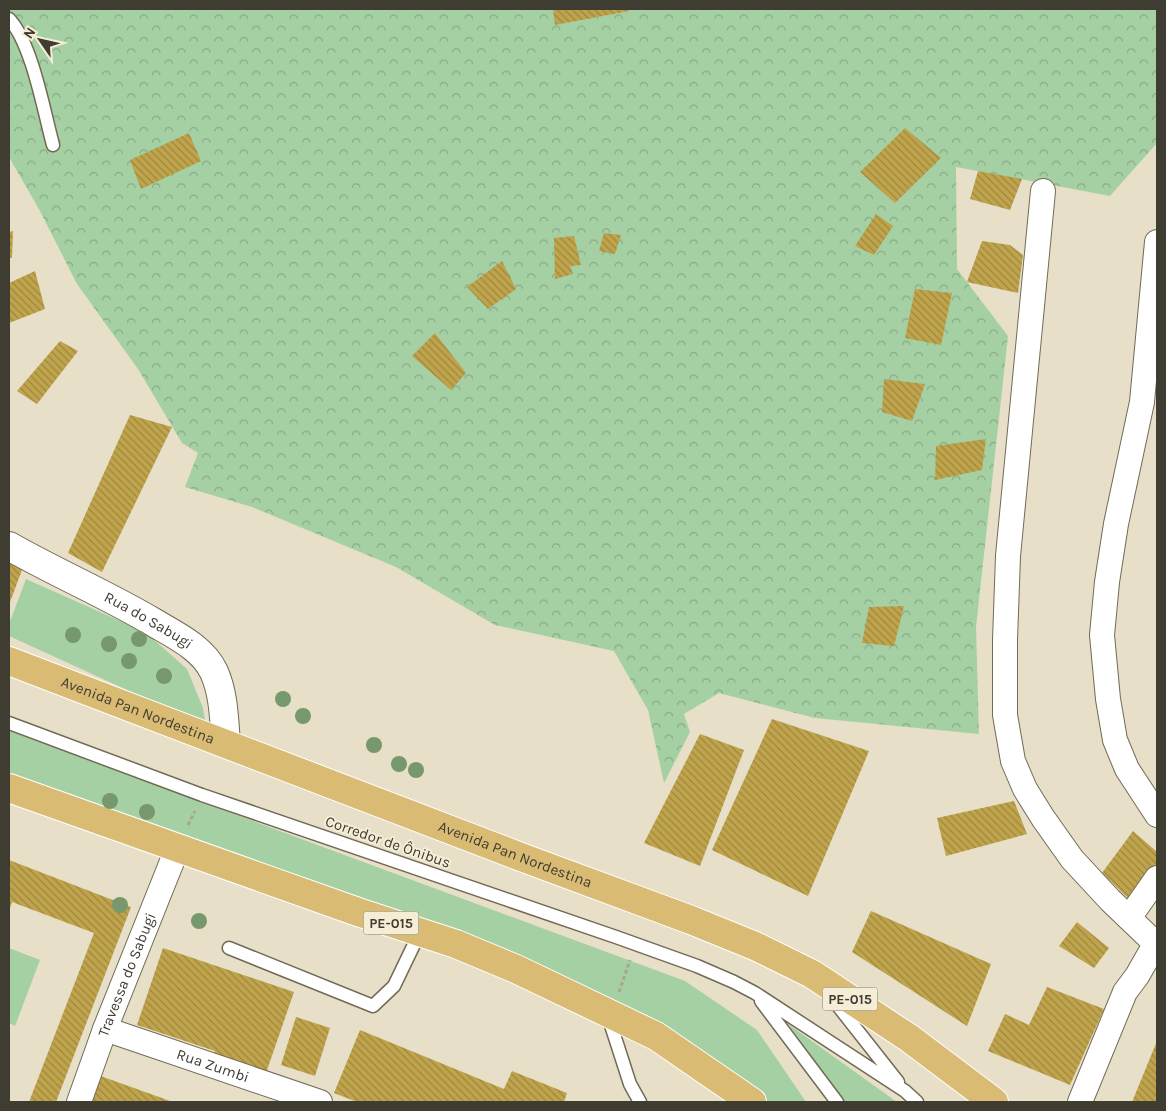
<svg xmlns="http://www.w3.org/2000/svg" width="1166" height="1111" viewBox="0 0 1166 1111" font-family="Karla,sans-serif">
	<style>
		.green { fill: #a5d0a4 }
		.forest { fill: url(#forest-crowns) }
		.building { fill: url(#building-back-hatch) }
		.lines { fill: none; stroke-linecap: round; stroke-linejoin: round }
		.lane-casing { stroke: #716a55; stroke-width: 15 }
		.street-casing { stroke: #716a55; stroke-width: 26 }
		.secondary-casing { stroke: #716a55; stroke-width: 30 }
		.highway-casing { stroke: #fff; stroke-width: 30 }
		.path { stroke: #aba492; stroke-width: 3; stroke-dasharray: 4 2.5; stroke-linecap: butt }
		.lane { stroke: #fff; stroke-width: 12 }
		.street { stroke: #fff; stroke-width: 24 }
		.secondary { stroke: #fff; stroke-width: 28 }
		.highway { stroke: #dabb74; stroke-width: 28 }
		.tree { fill: #77986c }
		.labels { text-anchor: middle; stroke-width: 4; stroke-linejoin: round; paint-order: stroke }
		.shield { fill: #f5edd5; stroke: #767163; stroke-width: 1 }
		.shield-label { font-size: 14px; font-weight: bold; fill: #3f3c32 }
		.street-label { font-size: 15px; fill: #3f3c32; stroke: #f5edd5 }
	</style>
	<defs>
		<pattern id="forest-crowns" width="20" height="18" patternUnits="userSpaceOnUse" patternTransform="scale(1.25)"><rect width="20" height="18" fill="#a5d0a4"/><path d="M2 6a3 3 0 1 1 6 0M12 15a3 3 0 1 1 6 0" fill="none" stroke="#88aa86"/></pattern>
		<pattern id="building-back-hatch" width="6" height="6" patternUnits="userSpaceOnUse" patternTransform="scale(1.25)"><rect width="6" height="6" fill="#c0a44c"/><path d="M-1 5l2 2M0 0l6 6M5-1l2 2" fill="none" stroke="#9d8740"/></pattern>
	</defs>
	<rect width="100%" height="100%" fill="#e7dfc8"/>
	<!-- green -->
	<path class="green" d="M26,579L145,632L187,669L203,708L206,726L9,636V624Z
		M9,731L685,981L757,1030L806,1102H765L701,1051L9,783Z
		M9,948L40,960L15,1026L9,1023Z
		M788,1024L897,1102H844Z"/>
	<!-- forest -->
	<path class="forest" d="M9,9H1157V143L1110,196L956,167L957,269L1008,336L976,627L979,734L815,718L719,693L684,714L690,732L664,783L648,710L614,651L495,625L396,567L252,507L185,487L198,453L182,443L138,369L77,284L40,211L9,157Z"/>
	<!-- building -->
	<path class="building" d="M553,9H628L629,11L555,25Z
		M905,128L941,158L895,203L860,172Z
		M189,133L201,161L141,189L130,160Z
		M978,171L1022,179L1010,210L970,199Z
		M876,214L893,226L874,255L855,246Z
		M13,231L12,258H9V232Z
		M604,233L621,235L615,254L599,251Z
		M574,236L581,265L570,266L573,274L555,279L554,238Z
		M982,241L1010,245L1023,255L1018,293L967,282Z
		M502,261L516,289L488,309L467,287Z
		M35,271L45,309L9,323V283Z
		M915,289L952,293L941,345L905,338Z
		M435,333L466,373L451,390L412,356Z
		M60,341L78,351L37,404L17,391Z
		M884,379L925,384L912,421L882,412Z
		M130,415L172,427L102,572L68,553Z
		M986,439L982,470L935,480L936,446Z
		M9,561L23,567L9,605Z
		M904,606L894,646L862,643L869,607Z
		M772,719L869,751L808,896L712,850Z
		M700,734L744,750L700,866L644,843Z
		M1014,801L1027,834L946,856L937,818Z
		M1133,831L1157,852V863L1131,901L1102,873Z
		M9,860L131,907L56,1102H29L94,933L12,902L9,911Z
		M871,911L991,964L967,1026L852,952Z
		M1077,922L1109,948L1094,968L1059,946Z
		M163,948L294,992L266,1073L213,1056L215,1051L137,1025Z
		M1047,987L1104,1009L1070,1085L988,1051L1005,1014L1029,1025Z
		M296,1017L330,1028L315,1076L281,1065Z
		M360,1030L504,1089L512,1071L567,1093L564,1102H357L334,1093Z
		M1157,1041V1102H1132Z
		M95,1074L173,1102H85Z"/>
	<g class="lines">
		<!-- lane casing -->
		<g class="lane-casing">
			<path id="lane" d="M9,19C32,43 44,112 53,145
				M9,723L202,795L616,937L697,966L734,982L755,993L905,1091L917,1102
				M229,948L373,1006L394,986L420,932
				M831,997L898,1082
				M761,1001L837,1102
				M608,1016L630,1084L640,1102"/>
		</g>
		<!-- street casing -->
		<g class="street-casing">
			<g id="street">
				<path d="M1043,191L1008,556L1005,640V715L1013,761L1025,789L1043,818L1072,859L1110,900L1157,945"/>
				<path d="M1157,242L1142,402L1116,524L1107,582L1102,635L1108,699L1115,740L1127,769L1157,815"/>
				<path d="M1129,918L1157,878"/>
				<path id="s1" d="M105,1029L320,1102"/>
				<path id="s2" d="M79,1102L105,1029L177,849"/>
				<path d="M1080,1102L1125,992L1137,976L1157,941"/>
			</g>
		</g>
		<!-- secondary casing -->
		<g class="secondary-casing">
			<g id="secondary">
				<path id="s3" d="M9,546C56,573 106,594 153,622C175,635 203,648 214,672C224,694 224,720 226,743"/>
			</g>
		</g>
		<!-- highway casing -->
		<g class="highway-casing">
			<g id="highway">
				<path id="s4" d="M9,661L529,860L691,920L755,946L812,974L909,1038L994,1102"/>
				<path d="M9,788L358,912L456,944L516,969L656,1036L752,1102"/>
			</g>
		</g>
		<!-- path -->
		<path class="path" d="M188,825L195,811
			M619,992L630,960"/>
		<!-- lane -->
		<use href="#lane" class="lane"/>
		<!-- street -->
		<use href="#street" class="street"/>
		<!-- secondary -->
		<use href="#secondary" class="secondary"/>
		<!-- highway -->
		<use href="#highway" class="highway"/>
	</g>
	<!-- trees -->
	<g class="tree">
		<circle cx="73" cy="635" r="8"/>
		<circle cx="139" cy="639" r="8"/>
		<circle cx="109" cy="644" r="8"/>
		<circle cx="129" cy="661" r="8"/>
		<circle cx="164" cy="676" r="8"/>
		<circle cx="283" cy="699" r="8"/>
		<circle cx="303" cy="716" r="8"/>
		<circle cx="374" cy="745" r="8"/>
		<circle cx="399" cy="764" r="8"/>
		<circle cx="416" cy="770" r="8"/>
		<circle cx="110" cy="801" r="8"/>
		<circle cx="147" cy="812" r="8"/>
		<circle cx="120" cy="905" r="8"/>
		<circle cx="199" cy="921" r="8"/>
	</g>
	<g class="labels">
		<!-- shield labels -->
		<g class="shield">
			<rect x="363.5" y="911.5" width="55" height="23" rx="4"/>
			<rect x="822.5" y="987.5" width="55" height="23" rx="4"/>
		</g>
		<g class="shield-label">
			<text x="391" y="928">PE-015</text>
			<text x="850" y="1004">PE-015</text>
		</g>
		<!-- street labels -->
		<g class="street-label">
			<text dy="5" stroke="none"><textPath href="#s3" startOffset="158">Rua do Sabugi</textPath></text>
			<text dy="5" stroke="none"><textPath href="#s4" startOffset="138">Avenida Pan Nordestina</textPath></text>
			<text transform="translate(388 842) rotate(19)" y="5">Corredor de Ônibus</text>
			<text dy="5" stroke="none"><textPath href="#s4" startOffset="542">Avenida Pan Nordestina</textPath></text>
			<text dy="5" stroke="none"><textPath href="#s2" startOffset="136">Travessa do Sabugi</textPath></text>
			<text dy="5" stroke="none"><textPath href="#s1" startOffset="114">Rua Zumbi</textPath></text>
		</g>
	</g>
	<!-- border -->
	<rect width="1166" height="1111" fill="none" stroke="#3f3c32" stroke-width="20"/>
	<!-- north arrow -->
	<g transform="translate(40 40) rotate(304)" stroke="#f5edd5" stroke-width="4" paint-order="stroke">
	<path d="M0-4L9 19L0 12L-9 19Z" fill="#3f3c32"/>
	<text y="-8" font-size="14" font-weight="bold" text-anchor="middle" fill="#3f3c32">N</text>
	</g>
</svg>
